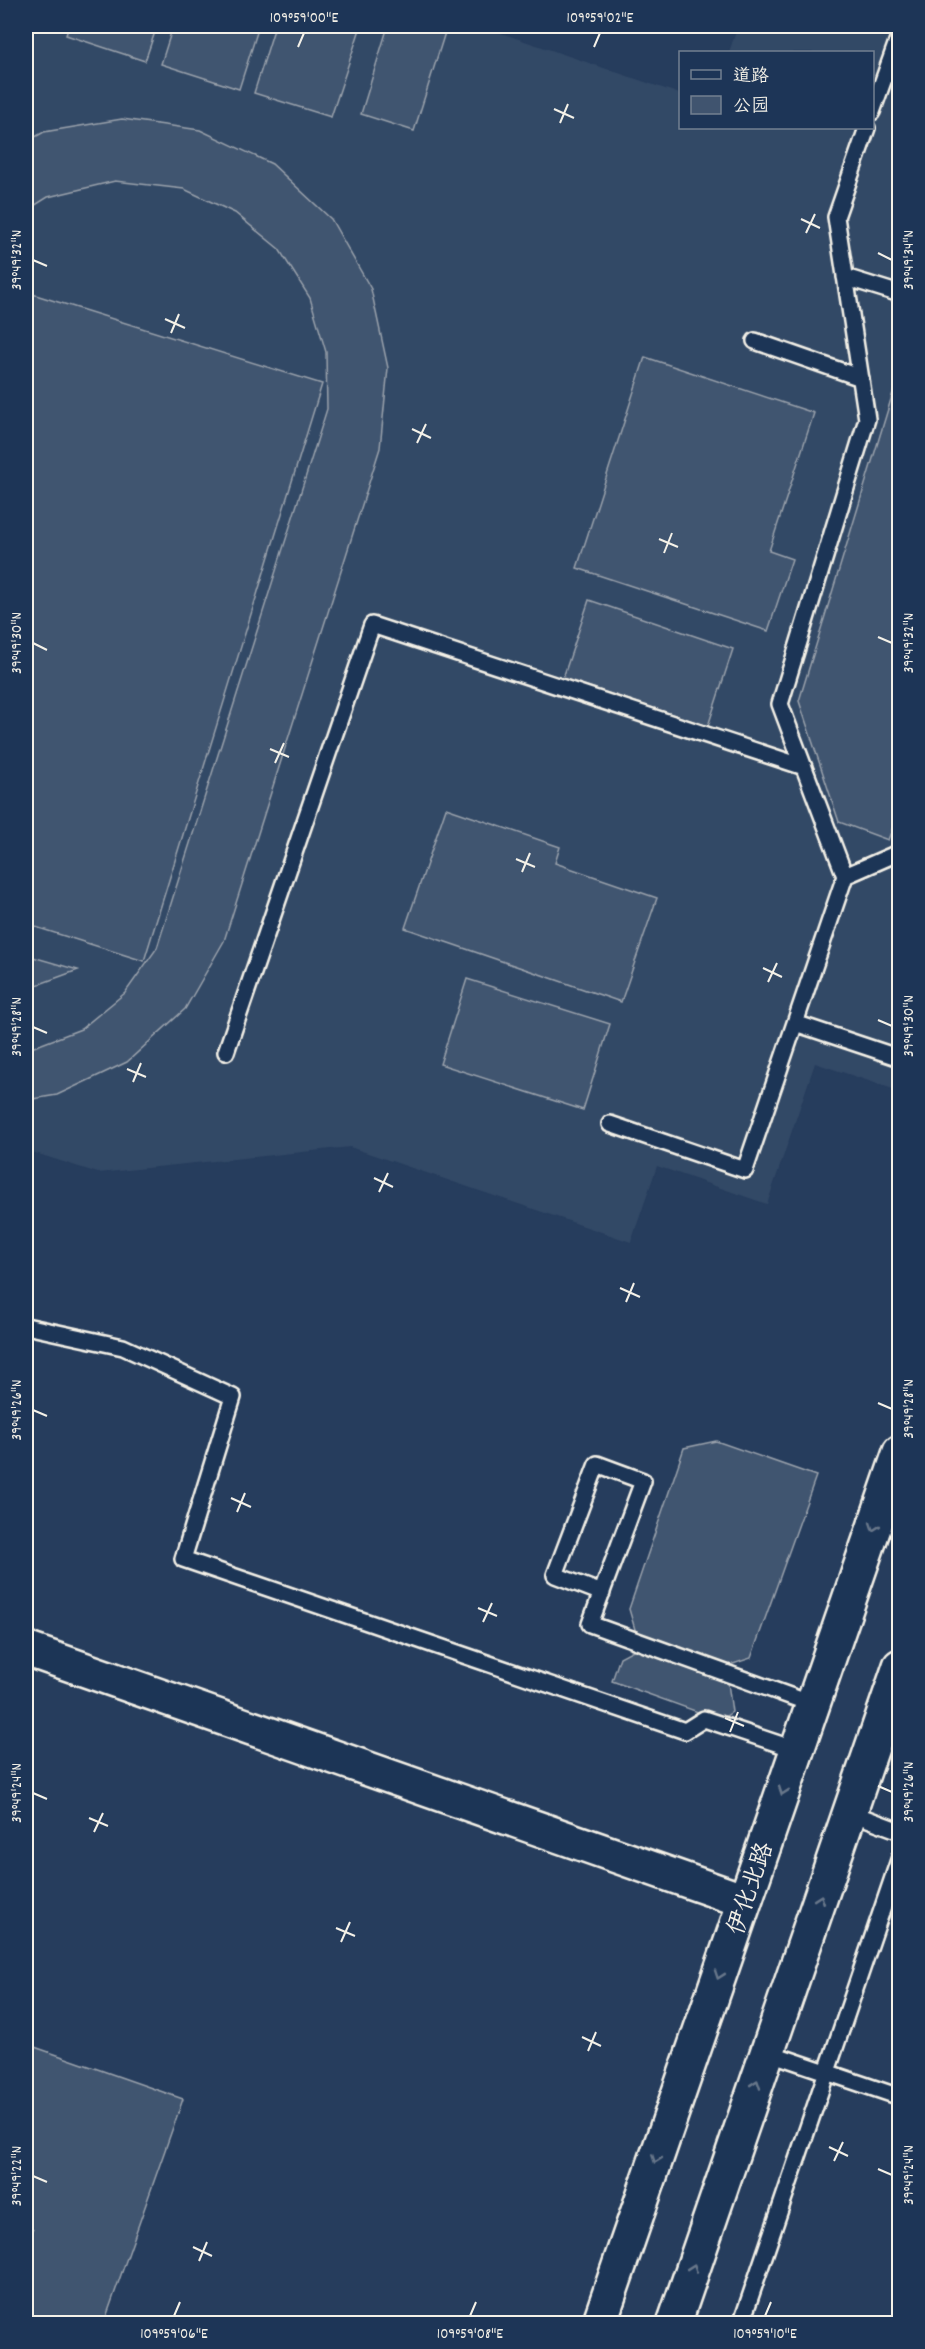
<svg xmlns="http://www.w3.org/2000/svg" width="925" height="2349" viewBox="0 0 925 2349" font-family="Dekko,'LXGW WenKai TC',sans-serif">
	<style>
		.built { fill: #334966 }
		.green { fill: #40546f; stroke: #9aa2ac; stroke-width: 1.5 }
		.lines { fill: none; stroke-linecap: round; stroke-linejoin: round }
		.service-casing { stroke: #f4f1e8; stroke-width: 20 }
		.tertiary-casing { stroke: #f4f1e8; stroke-width: 38 }
		.service { stroke: #1d3557; stroke-width: 15 }
		.tertiary { stroke: #1d3557; stroke-width: 33 }
		.oneway { stroke: #68778a }
		.ticks { fill: none; stroke: #f4f1e8; stroke-width: 2 }
		.labels { text-anchor: middle; stroke-width: 5; stroke-linejoin: round; paint-order: stroke }
		.street-label { font-size: 24px; fill: #f4f1e8; stroke: #1d3557 }
		.neatline { fill: none; stroke: #f4f1e8; stroke-width: 2 }
		.ticks-label { font-size: 15px; text-anchor: middle; fill: #f4f1e8 }
	</style>
	<rect width="100%" height="100%" fill="#263d5d"/>
	<filter id="ink" filterUnits="userSpaceOnUse"><feTurbulence type="fractalNoise" baseFrequency=".0167" numOctaves="2"/><feDisplacementMap in="SourceGraphic" scale="12" xChannelSelector="R" yChannelSelector="G"/><feConvolveMatrix kernelMatrix="1 2 1 2 8 2 1 2 1" color-interpolation-filters="sRGB"/></filter>
	<g filter="url(#ink)">
		<!-- built -->
		<path class="built" d="M26,26H486V28L680,94V128H872V52H729L738,26H899V1091L815,1063L767,1204L657,1166L631,1242L350,1147L98,1173L26,1150Z"/>
		<!-- green -->
		<path class="green" d="M69,26H157L145,61L66,35Z
			M173,26H259L239,89L161,64Z
			M275,26H361L331,117L254,93Z
			M388,26H447L414,131L361,114Z
			M122,119L200,130L272,164L331,219L371,289L388,368L380,448L224,941L185,1009L127,1062L57,1095L26,1100V1050L81,1029L125,993L157,948L327,409L326,352L310,298L279,249L235,213L184,189L115,181L48,197L26,211V142L44,132Z
			M26,292L322,384L144,961L26,924Z
			M645,357L814,413L769,551L792,559L768,631L577,568Z
			M899,373L900,808L888,840L839,822L799,701Z
			M589,600L733,649L708,726L563,678Z
			M446,808L560,847L555,863L657,898L621,1002L405,928Z
			M26,955L78,970L26,989Z
			M467,979L610,1024L583,1110L440,1064Z
			M716,1441L816,1476L751,1658L727,1666L636,1633L629,1609L684,1448Z
			M635,1649L728,1683L732,1712L720,1720L612,1681L620,1657Z
			M26,2044L183,2099L104,2323H26V2250L33,2229L26,2226Z"/>
		<g class="lines">
			<!-- service casing -->
			<g class="service-casing">
				<path id="service" d="M872,112L898,39
					M845,277L900,294
					M755,341L861,378
					M845,876L780,704L867,419L836,217L867,128
					M795,1023L845,876L900,852
					M226,1052L372,625L804,767
					M610,1124L745,1170L795,1023L900,1058
					M26,1326L123,1347L233,1397L183,1559L685,1731L704,1719L797,1750
					M602,1593L555,1575L597,1464L643,1481L590,1624L812,1704
					M849,1812L900,1831
					M767,2052L900,2097
					M741,2324L900,1857"/>
			</g>
			<!-- tertiary casing -->
			<g class="tertiary-casing">
				<path id="tertiary" d="M26,1649L745,1901
					M599,2324L900,1452
					M674,2324L900,1666"/>
			</g>
			<!-- service -->
			<use href="#service" class="service"/>
			<!-- tertiary -->
			<use href="#tertiary" class="tertiary"/>
		</g>
		<!-- one-way arrows -->
		<defs><path id="oneway-chevron" d="M-2-3.5L2.5 0L-2 3.5" fill="none" stroke-width="1.6" stroke-linecap="round" stroke-linejoin="round" transform="scale(1.5)"/></defs>
		<g class="oneway">
			<use href="#oneway-chevron" transform="translate(874 1527) rotate(109)"/>
			<use href="#oneway-chevron" transform="translate(783 1791) rotate(109)"/>
			<use href="#oneway-chevron" transform="translate(820 1899) rotate(-71)"/>
			<use href="#oneway-chevron" transform="translate(719 1975) rotate(109)"/>
			<use href="#oneway-chevron" transform="translate(756 2084) rotate(-71)"/>
			<use href="#oneway-chevron" transform="translate(656 2159) rotate(109)"/>
			<use href="#oneway-chevron" transform="translate(693 2268) rotate(-71)"/>
		</g>
	</g>
	<!-- ticks -->
	<path class="ticks" d="M298,47L304,33M594,47L600,33M554,109L574,118M560,123L568,104M801,219L820,228M806,233L815,214M878,253L892,260M33,260L47,266M165,319L185,328M171,333L179,314M412,429L431,438M417,443L426,424M659,539L678,547M664,553L672,533M878,637L892,643M33,643L47,650M270,749L289,757M275,763L284,743M516,859L535,867M522,872L530,853M763,968L782,977M768,982L777,963M878,1020L892,1026M33,1027L47,1033M127,1069L146,1077M133,1082L141,1063M374,1178L393,1187M379,1192L388,1173M620,1288L640,1297M626,1302L634,1283M878,1403L892,1409M33,1410L47,1416M231,1498L251,1507M237,1512L245,1493M478,1608L497,1616M483,1622L492,1603M725,1718L744,1726M730,1732L738,1712M878,1786L892,1792M33,1793L47,1799M89,1818L108,1826M94,1832L103,1813M336,1928L355,1936M341,1942L350,1922M582,2037L601,2046M588,2051L596,2032M829,2147L848,2156M834,2161L843,2142M878,2169L892,2175M33,2176L47,2182M193,2247L212,2256M199,2261L207,2242M174,2316L180,2302M470,2316L476,2302M765,2316L771,2302"/>
	<g class="labels">
		<!-- street labels -->
		<g class="street-label">
			<text transform="translate(749 1888) rotate(-71)" y="8">伊化北路</text>
		</g>
	</g>
	<!-- margin -->
	<rect width="925" height="2349" fill="none" stroke="#1d3557" stroke-width="66"/>
	<!-- legend -->
	<rect x="679" y="51" width="195" height="78" fill="#1d3557" stroke="#738091" stroke-width="1.5"/>
	<rect x="691" y="70" width="30" height="9" fill="#1d3557" stroke="#738091" stroke-width="1.5"/>
	<text x="733" y="81" font-size="18" fill="#f4f1e8">道路</text>
	<rect x="691" y="96" width="30" height="18" fill="#40546f" stroke="#738091" stroke-width="1.5"/>
	<text x="733" y="111" font-size="18" fill="#f4f1e8">公园</text>
	<rect x="33" y="33" width="859" height="2283" class="neatline"/>
	<g class="ticks-label">
		<text x="304" y="22">109°59'00"E</text>
		<text x="600" y="22">109°59'02"E</text>
		<text transform="translate(908 260) rotate(-90)" y="5">39°49'34"N</text>
		<text transform="translate(16 260) rotate(-90)" y="5">39°49'32"N</text>
		<text transform="translate(908 643) rotate(-90)" y="5">39°49'32"N</text>
		<text transform="translate(16 643) rotate(-90)" y="5">39°49'30"N</text>
		<text transform="translate(908 1026) rotate(-90)" y="5">39°49'30"N</text>
		<text transform="translate(16 1027) rotate(-90)" y="5">39°49'28"N</text>
		<text transform="translate(908 1409) rotate(-90)" y="5">39°49'28"N</text>
		<text transform="translate(16 1410) rotate(-90)" y="5">39°49'26"N</text>
		<text transform="translate(908 1792) rotate(-90)" y="5">39°49'26"N</text>
		<text transform="translate(16 1793) rotate(-90)" y="5">39°49'24"N</text>
		<text transform="translate(908 2175) rotate(-90)" y="5">39°49'24"N</text>
		<text transform="translate(16 2176) rotate(-90)" y="5">39°49'22"N</text>
		<text x="174" y="2338">109°59'06"E</text>
		<text x="470" y="2338">109°59'08"E</text>
		<text x="765" y="2338">109°59'10"E</text>
	</g>
</svg>
